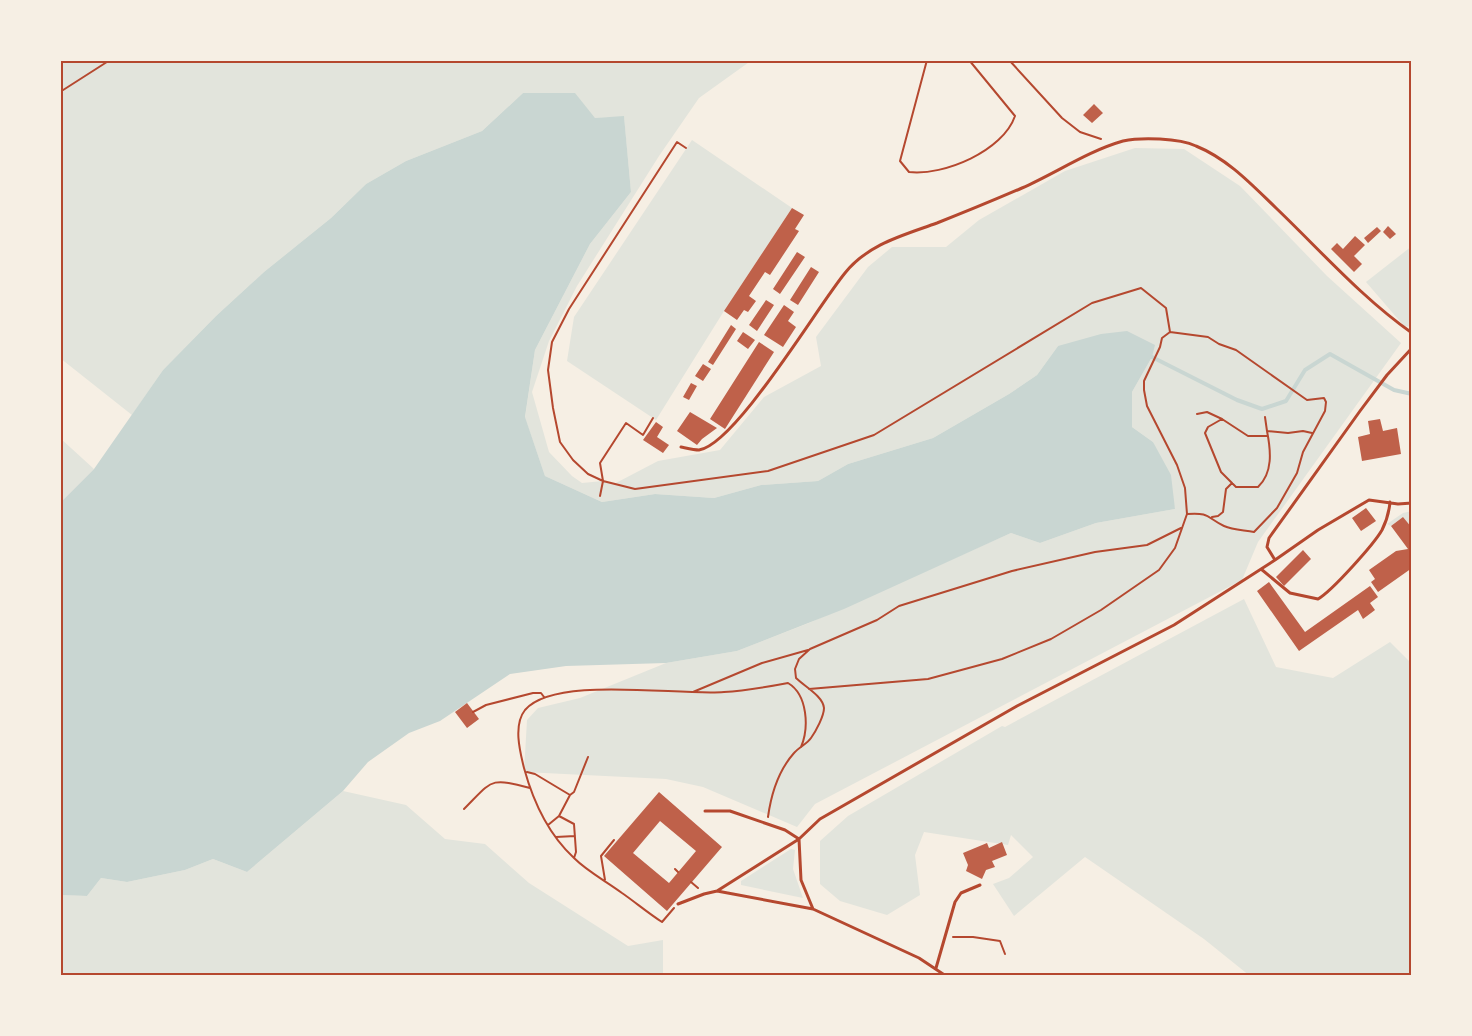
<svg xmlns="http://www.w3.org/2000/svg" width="1472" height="1036" viewBox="0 0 1472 1036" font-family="'Noto Sans',sans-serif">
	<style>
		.green { fill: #e2e4dc }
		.water { fill: #c9d6d2 }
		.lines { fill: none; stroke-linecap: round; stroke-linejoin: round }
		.stream { stroke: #c9d6d2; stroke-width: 4 }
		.building { fill: #bf614a; fill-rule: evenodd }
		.path { stroke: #b5482f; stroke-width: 2 }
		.service { stroke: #b5482f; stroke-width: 3 }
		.neatline { fill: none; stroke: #b5482f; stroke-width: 2 }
	</style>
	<rect width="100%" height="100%" fill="#f6efe4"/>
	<!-- green -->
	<path class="green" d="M60,60H752L699,98L659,156L577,286L549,341L532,392L549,452L572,476L582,483L603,481L614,484L658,461L720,450L764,397L821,366L816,337L868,267L892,247H946L979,220L1065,171L1135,148L1184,149L1240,186L1327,276L1401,343L1258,542L1242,580L815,804L797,827L703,787L666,779L524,772L527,720L538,708L580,698L666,663L737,651L809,623L1011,533L1040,543L1096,523L1175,509L1153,442L1132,427V392L1152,357L1058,346L1037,375L1009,394L933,438L848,464L818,481L761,485L714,498L655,494L602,502L545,476L525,418L535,350L590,244L631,192L624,117L595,118L523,93L482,131L406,161L366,184L331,218L264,272L216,316L163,370L132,415L60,358Z
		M692,140L792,208L724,311L656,420L567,361L574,317Z
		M1412,246V327L1404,326L1366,282Z
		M60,438L94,469L60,503Z
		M1412,511V528L1403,517L1391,526L1387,524L1403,513Z
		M1244,599L1276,667L1333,678L1390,642L1412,664V976H1250L1204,939L1085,857L1014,916L993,884L1009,878L1033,857L1011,835L1008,845L924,832L915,855L920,895L887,915L840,901L820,884V841L848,816L1002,726L1005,727Z
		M343,791L406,805L445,839L485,844L529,883L628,946L663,940V974L665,976H60V895L87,896L101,878L127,882L185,870L213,859L247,872Z
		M791,849L795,850L793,869L803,898L741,885V881Z"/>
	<!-- water -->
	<path class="water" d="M523,93H575L595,118L624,116L631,192L590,244L535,350L525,417L545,476L602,502L655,494L714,498L761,485L818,481L848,464L933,438L1009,394L1037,375L1058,346L1101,334L1127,331L1155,345L1152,357L1132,392V427L1153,442L1171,475L1175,509L1096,523L1040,543L1011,533L844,609L737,651L666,663L566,666L510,674L440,721L409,733L368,762L343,791L247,872L213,859L185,870L127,882L101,878L87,896L60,895V503L94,469L163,370L216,316L264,272L331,218L366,184L406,161L482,131Z"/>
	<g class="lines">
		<!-- stream -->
		<path class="stream" d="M1152,357L1237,400L1262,409L1286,401L1305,370L1330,354L1394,390L1412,394"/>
	</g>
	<!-- building -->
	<path class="building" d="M1094,104L1103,113L1092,123L1083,115Z
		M792,208L804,215L795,229L799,231L770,275L765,272L749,296L756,301L748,312L744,310L737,320L724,311Z
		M1388,226L1396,234L1390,239L1383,232Z
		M1377,227L1381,231L1368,243L1364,238Z
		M1355,236L1365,245L1354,256L1362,264L1354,272L1331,249L1337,243L1343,249Z
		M797,252L805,257L780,294L773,289Z
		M811,267L819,272L798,305L790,300Z
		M766,300L774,305L757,331L749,325Z
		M784,305L794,312L788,321L796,327L783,347L764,335Z
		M731,325L736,329L713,365L708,362Z
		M743,332L755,340L748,349L737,341Z
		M759,342L774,352L725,429L710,419Z
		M703,364L711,369L703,381L695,376Z
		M691,383L697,386L689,400L683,397Z
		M690,412L717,428L702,439L697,445L677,431Z
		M1380,419L1383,431L1397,428L1401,454L1362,461L1358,437L1370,434L1368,421Z
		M656,422L663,427L657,437L669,445L663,453L643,440Z
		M1366,508L1376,521L1361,531L1352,518Z
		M1403,517L1412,528V568L1378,592L1371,582L1375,579L1369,570L1396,551L1408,549L1391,526Z
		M1303,550L1311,559L1284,586L1276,577Z
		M1269,582L1305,632L1370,586L1378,597L1370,603L1375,610L1363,619L1358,610L1299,651L1257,591Z
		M467,703L479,719L467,728L455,712Z
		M659,792L722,847L667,911L604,856ZM660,821L696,851L669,883L633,853Z
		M1002,842L1007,855L992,861L995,867L986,870L982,879L966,871L968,865L963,853L987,843L989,848Z"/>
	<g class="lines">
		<!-- path -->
		<path class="path" d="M927,60L900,161L909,172C944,176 1003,151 1015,116L969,60
			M1009,60L1062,118L1080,132L1101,139
			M60,92L110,60
			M686,148L677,142L569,309L552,342L548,370L553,408L560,442L573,460L588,474L603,481L635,489L768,471L874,435L1092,303L1141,288L1166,308L1170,332
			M1197,414L1207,412L1222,419
			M1265,417L1267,431L1288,433L1303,431L1312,433
			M1267,431C1271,451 1273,473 1258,487H1236L1221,472L1205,433L1208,427L1222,419L1248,436H1268
			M600,496L603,481L600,463L626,423L643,435L653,418
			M1212,517L1218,516L1223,512L1226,489L1232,483
			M809,689L928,679L1002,659L1051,639L1101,610L1159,570L1175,548L1187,514L1185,488L1177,465L1147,406L1144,390V381L1160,347L1162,338L1170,332L1208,337L1219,344L1236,350L1307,400L1324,398L1326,402L1325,411L1303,452L1297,473L1277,508L1254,532C1244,530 1233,530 1224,526C1207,518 1210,512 1187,514
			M693,692L762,663L808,650
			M473,712L486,705L533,693H541L544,697
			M527,772L535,774L570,795L559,816L548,825
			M570,795L574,792L588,757
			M464,809C493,780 489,777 530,788
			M559,816L574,824L576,852L574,858
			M768,817C771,795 779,770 794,753C799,747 807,744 811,738C816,731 824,716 824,708C823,696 804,686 796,678L795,669L799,659L810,649L877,620L899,606L1012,571L1095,552L1147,545L1181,528
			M556,837L575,836
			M675,869L678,872
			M605,880L601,856L614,840
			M691,882L698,888
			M674,908L662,922C648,913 635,902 622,893C606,881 588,872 574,858C548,834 533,801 524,768C520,752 513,725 525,710C555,675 678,696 724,692C745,691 767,687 788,683C808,695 809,728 801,747
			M953,937H973L1000,941L1005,954"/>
		<!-- service -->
		<path class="service" d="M681,447C686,448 694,450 699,450C736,444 817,307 845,273C868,244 904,235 937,223C965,212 994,200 1022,188C1056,173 1088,151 1123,141C1141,137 1179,138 1196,146C1228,159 1252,185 1276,208C1320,250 1362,298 1412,333
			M1275,560L1267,547L1269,538L1360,411L1387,375L1412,348
			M1261,569L1290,593L1318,599C1332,591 1374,544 1382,530C1387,520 1389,513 1390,502
			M705,811H730L785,830L799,839L717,891
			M678,904L704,894L717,891L813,909
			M936,968L955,902L961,893L980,885
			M946,976L919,958L813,909L801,880L799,839L820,819L1017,706L1174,625L1275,560L1318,530L1369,500L1398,504L1412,503"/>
	</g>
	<!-- border -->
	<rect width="1472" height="1036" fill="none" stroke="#f6efe4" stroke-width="123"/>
	<rect x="62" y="62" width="1348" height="912" class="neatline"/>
</svg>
